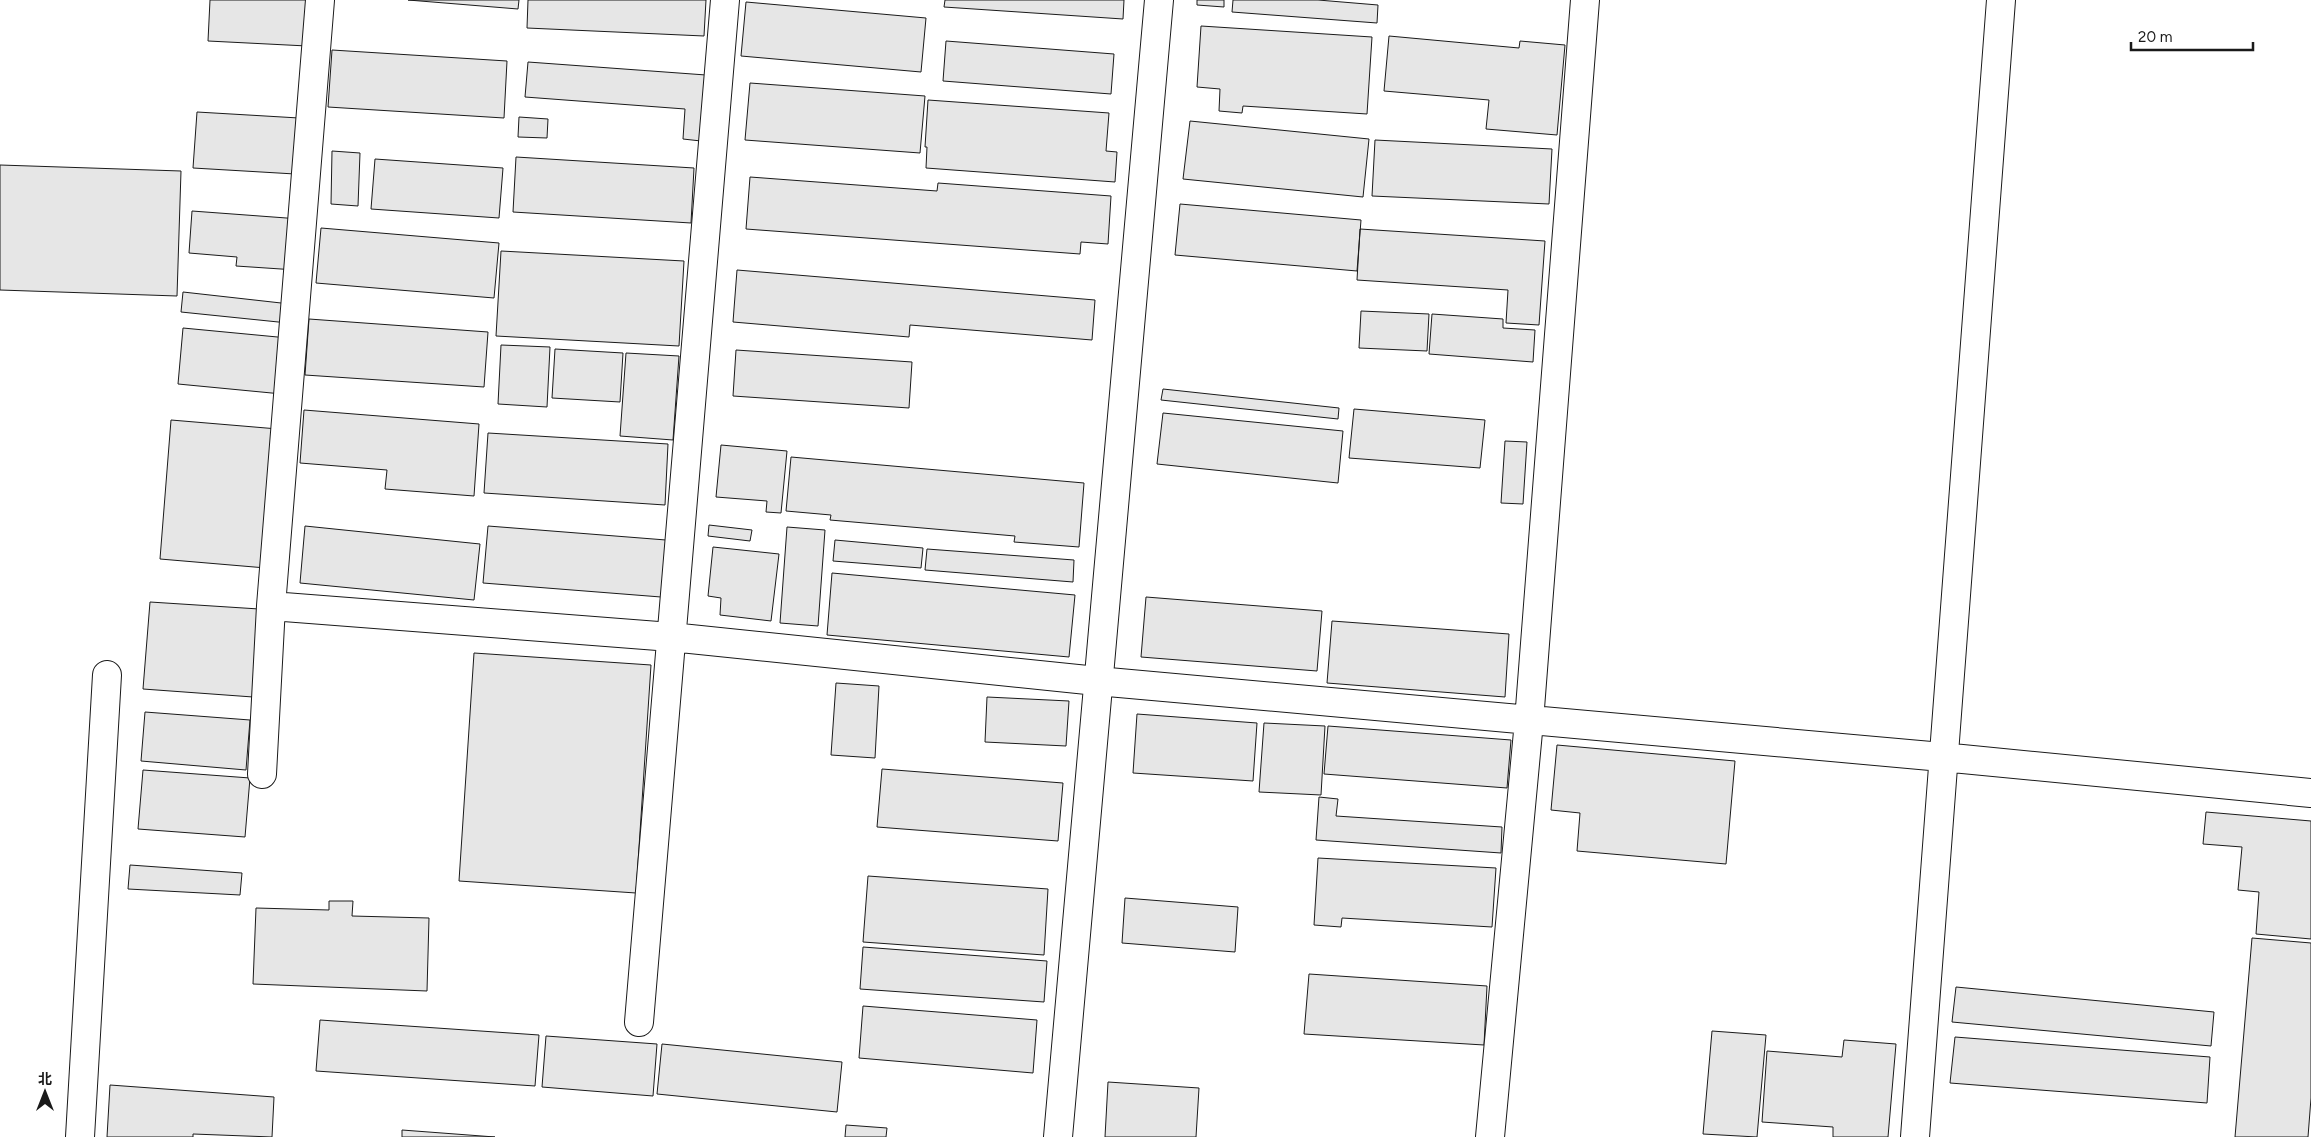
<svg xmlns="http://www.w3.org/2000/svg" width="2311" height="1137" viewBox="0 0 2311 1137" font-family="Figtree,'Noto Sans SC',sans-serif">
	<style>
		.building { fill: #e6e6e6; stroke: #1a1a1a }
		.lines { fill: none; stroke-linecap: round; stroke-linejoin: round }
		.minor-casing { stroke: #1a1a1a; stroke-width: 30 }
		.minor { stroke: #fff; stroke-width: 28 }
	</style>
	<rect width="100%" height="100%" fill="#fff"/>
	<!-- building -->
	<path class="building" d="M210,0H309L307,46L208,41Z
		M408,0H519L518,9Z
		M528,0H706L704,36L527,28Z
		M945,0H1124L1123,19L944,7Z
		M1197,0H1224V7L1197,5Z
		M1233,0H1318L1378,5L1377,23L1232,12Z
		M746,2L926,18L921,72L741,56Z
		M1201,26L1372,37L1367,114L1243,106L1242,113L1219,111L1220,89L1197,87Z
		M1389,36L1519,48L1520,41L1565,45L1557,135L1486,129L1489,100L1384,91Z
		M946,41L1114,54L1111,94L943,81Z
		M332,50L507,61L504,118L328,107Z
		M528,62L706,75L701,141L683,139L685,109L525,97Z
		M750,83L925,96L920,153L745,140Z
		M928,100L1109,113L1106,151L1117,152L1115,182L926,168L927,147H925Z
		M197,112L299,118L295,174L193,168Z
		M519,117L548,119L547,138L518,137Z
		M1190,121L1369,139L1363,197L1183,179Z
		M1375,140L1552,149L1549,204L1372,196Z
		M332,151L360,153L358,206L331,204Z
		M516,157L694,168L691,223L513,212Z
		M375,159L503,168L499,218L371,209Z
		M0,165L181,171L177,296L0,290Z
		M750,177L937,191L938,183L1111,196L1108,244L1081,242L1080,254L746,229Z
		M1180,204L1361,220L1357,271L1175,255Z
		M192,211L300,219L296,270L236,266L237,257L189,253Z
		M321,228L499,243L494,298L316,283Z
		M1360,229L1545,241L1539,325L1506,323L1508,290L1357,280Z
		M501,251L684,261L679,346L496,336Z
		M737,270L1095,300L1092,340L910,325L909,337L733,322Z
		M183,292L290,304L288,323L181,312Z
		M1361,311L1429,314L1427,351L1359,348Z
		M1432,314L1503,319V328L1535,330L1533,362L1429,354Z
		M309,319L488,332L484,387L305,375Z
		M183,328L288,338L282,394L178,384Z
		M501,345L550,347L547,407L498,404Z
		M555,349L623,353L620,402L552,398Z
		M736,350L912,362L909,408L733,396Z
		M626,353L679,356L673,440L620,436Z
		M1163,389L1339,408L1338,419L1161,400Z
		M1354,409L1485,420L1480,468L1349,458Z
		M304,410L479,424L474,496L385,489L387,470L300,463Z
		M1163,413L1343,431L1338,483L1157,464Z
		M171,420L278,429L266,568L160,559Z
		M488,433L668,444L665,505L484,493Z
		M1505,441L1527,442L1523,504L1501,503Z
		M721,445L787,451L781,513L766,512L767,501L716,497Z
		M791,457L1084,483L1079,547L1014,542L1015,536L830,520L831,515L786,511Z
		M709,525L752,530L750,541L708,536Z
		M305,526L480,544L474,600L300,583Z
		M488,526L666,540L661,597L483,583Z
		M787,527L825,530L818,626L780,623Z
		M835,540L923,548L921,568L833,561Z
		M713,547L779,554L771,621L720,615L721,598L708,596Z
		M927,549L1074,560L1073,582L925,570Z
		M832,573L1075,595L1069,657L827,635Z
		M1146,597L1322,611L1317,671L1141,657Z
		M150,602L259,609L253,697L143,689Z
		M1332,621L1509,634L1505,697L1327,683Z
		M474,653L651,665L636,893L459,881Z
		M836,683L879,686L875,758L831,755Z
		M987,697L1069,701L1066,746L985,742Z
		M145,712L250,720L246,770L141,761Z
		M1137,714L1257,723L1253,781L1133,773Z
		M1264,723L1325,726L1321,795L1259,792Z
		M1328,726L1511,740L1507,788L1324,774Z
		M1557,745L1735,761L1726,864L1577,851L1580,813L1551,810Z
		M882,769L1063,783L1058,841L877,827Z
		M143,770L250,778L245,837L138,829Z
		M1319,797L1338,799L1336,816L1502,827L1501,853L1316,840Z
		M2206,812L2311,821V939L2256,934L2259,892L2238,890L2242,847L2203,844Z
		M1318,858L1496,868L1492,927L1342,918L1341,927L1314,925Z
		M130,865L242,873L240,895L128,889Z
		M868,876L1048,889L1044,955L863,942Z
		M1125,898L1238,907L1235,952L1122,943Z
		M329,901H353L352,916L429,918L427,991L253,984L256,908L329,910Z
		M2252,938L2311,943V1098L2308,1137H2235Z
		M863,947L1047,961L1044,1002L860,989Z
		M1309,974L1487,986L1484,1045L1304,1034Z
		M1956,987L2214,1012L2211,1046L1952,1022Z
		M863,1006L1037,1020L1033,1073L859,1058Z
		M320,1020L539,1035L535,1086L316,1071Z
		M1712,1031L1766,1035L1757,1137L1703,1134Z
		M546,1036L657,1044L653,1096L542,1087Z
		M1955,1037L2210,1057L2207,1103L1950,1083Z
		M1844,1040L1896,1044L1888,1137H1833V1127L1762,1122L1767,1051L1842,1057Z
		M662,1044L842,1062L837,1112L657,1094Z
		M1108,1082L1199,1088L1196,1137H1105Z
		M110,1085L274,1097L272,1137L193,1134V1137H107Z
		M846,1125L887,1128L886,1137H845Z
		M402,1130L495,1137H402Z"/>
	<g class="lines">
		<!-- minor casing -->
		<g class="minor-casing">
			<path id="minor" d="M271,606L671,637L1097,681L1942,757L2311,793
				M262,774L271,606L320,0
				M639,1022L725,0
				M80,1137L107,675
				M1058,1137L1159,0
				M1490,1137L1529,721L1585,0
				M1915,1137L2001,0"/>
		</g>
		<!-- minor -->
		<use href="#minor" class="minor"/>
	</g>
	<!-- north arrow -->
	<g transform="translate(45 1092)" stroke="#ffffff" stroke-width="4" paint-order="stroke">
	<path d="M0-4L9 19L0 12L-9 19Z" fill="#1a1a1a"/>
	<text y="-8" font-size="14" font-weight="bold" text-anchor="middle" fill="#1a1a1a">北</text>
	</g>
	<!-- scale -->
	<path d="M2131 42v8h122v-8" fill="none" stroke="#1a1a1a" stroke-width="2.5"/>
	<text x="2138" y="42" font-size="15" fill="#1a1a1a" stroke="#ffffff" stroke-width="4" paint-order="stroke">20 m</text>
</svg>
